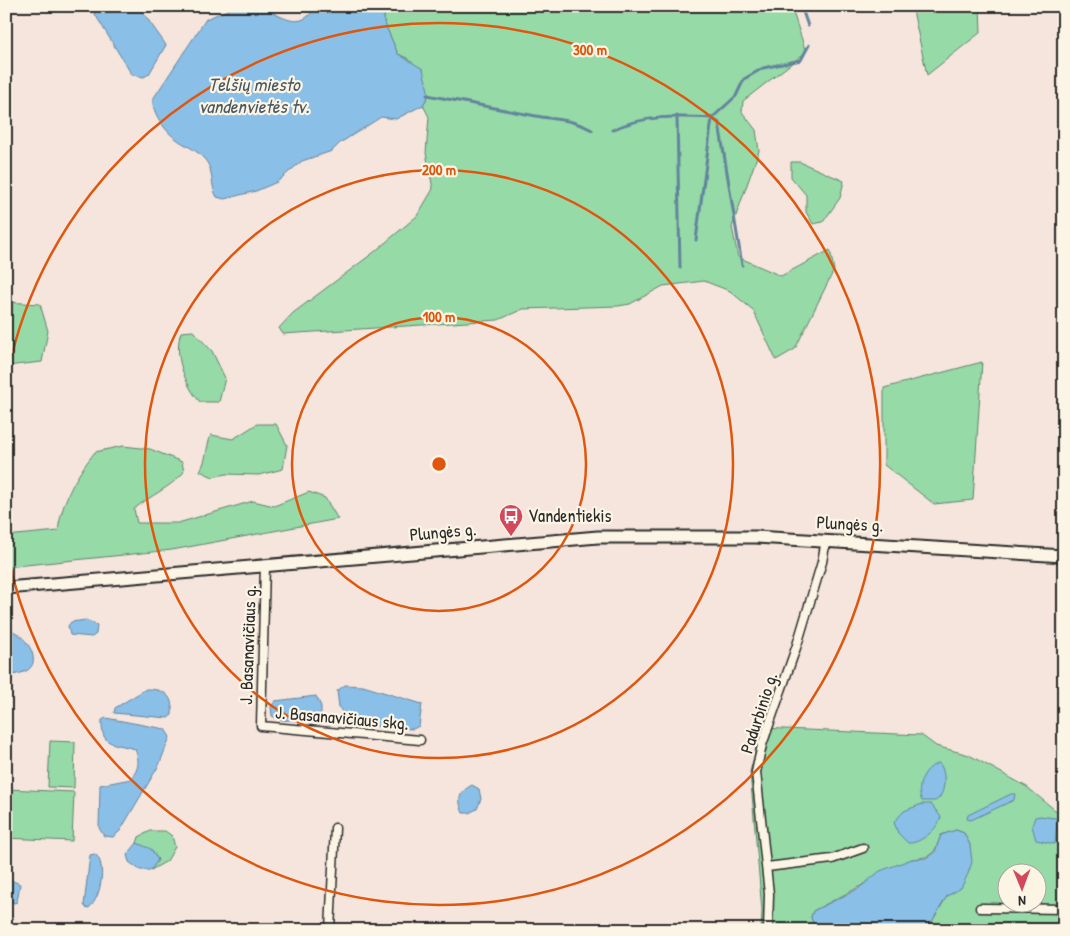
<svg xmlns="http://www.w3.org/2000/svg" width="1070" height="936" viewBox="0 0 1070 936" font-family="'Patrick Hand',sans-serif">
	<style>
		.green { fill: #96daa7; stroke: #608269; fill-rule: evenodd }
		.water { fill: #8abfe7; stroke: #64849c }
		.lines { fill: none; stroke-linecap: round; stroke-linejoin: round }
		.stream { stroke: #64849c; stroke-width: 3 }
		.street-casing { stroke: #2b2b2b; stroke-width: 11 }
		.secondary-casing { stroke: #2b2b2b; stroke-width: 15 }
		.street { stroke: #fcf5e5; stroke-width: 8 }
		.secondary { stroke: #fcf5e5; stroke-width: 11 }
		.ring { fill: none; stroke: #df570e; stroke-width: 2.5 }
		.labels { text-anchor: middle; stroke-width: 4.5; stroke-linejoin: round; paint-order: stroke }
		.poi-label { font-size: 18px; fill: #2b2b2b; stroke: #fcf5e5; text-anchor: start }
		.street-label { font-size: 18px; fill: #2b2b2b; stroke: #fcf5e5 }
		.water-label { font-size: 19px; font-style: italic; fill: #485763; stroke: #fcf5e5 }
		.centre { fill: #df570e; stroke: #fcf5e5; stroke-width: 2.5 }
		.ring-label { font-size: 15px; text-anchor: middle; font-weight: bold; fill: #df570e; stroke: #fcf5e5; stroke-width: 4.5; stroke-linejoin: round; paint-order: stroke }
	</style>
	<rect width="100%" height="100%" fill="#f5e5dd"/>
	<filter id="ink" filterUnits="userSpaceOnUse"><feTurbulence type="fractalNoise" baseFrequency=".02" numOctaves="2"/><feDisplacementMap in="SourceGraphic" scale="10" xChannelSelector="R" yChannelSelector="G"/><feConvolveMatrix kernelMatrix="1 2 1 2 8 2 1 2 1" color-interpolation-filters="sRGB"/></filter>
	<g filter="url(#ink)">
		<!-- green -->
		<path class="green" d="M384,6H791L806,52L743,101L742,112L756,130L759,151L732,227L738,257L781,276L830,250L834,270L795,349L776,360L753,310L730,291L704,281L663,286L630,304L618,306L523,309L498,320L283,334L279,328L293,313L373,253L417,216L433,189L426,153L429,117L423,105L429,95L407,58L398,54L384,22Z
			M912,6H980L981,32L927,75Z
			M791,162H800L844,181L840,198L823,222L813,224L806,212V195L791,177Z
			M6,302L40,304L48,331L42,362L6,366Z
			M193,331L212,351L225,378L219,402H200C185,385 173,354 181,332Z
			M982,362L973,500L934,504L884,465V388Z
			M257,424H276L287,445L283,469L259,475L226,474L213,477L200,471C207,459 206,447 211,435L233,439Z
			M123,446L150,449L182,462L184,472C170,488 151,495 134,509L137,523H178L253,501L274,506L309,492L325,498L338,519L172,550L6,567V536L58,531C62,500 76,476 95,452Z
			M761,728L921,735L936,746L969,755L1027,787L1055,810L1064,812V930H927L947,896L961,888L970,845L964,833L956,830L941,835C934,854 933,857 912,859L813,911L811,917L815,930H761L762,910L750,772ZM1008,874H1038V904H1008Z
			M50,741L75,742L74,788L48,787Z
			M6,789L74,792L72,841L6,838Z
			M150,831H165L172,836L175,847L167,861L151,870L158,859L137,843L139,837Z"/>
		<!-- water -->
		<path class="water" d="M90,6H135L144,14L166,45L149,74L144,77L132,75Z
			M237,6C244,6 253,5 261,7C281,15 300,34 316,6H384V22L398,54L423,69L429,95L423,105L396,119L381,117L340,143L332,151L302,161L277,182L256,191L224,199L217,197C210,186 214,171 206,161C197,149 185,146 175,138C165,131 151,111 153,99L206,19Z
			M86,620L97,625L96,634L92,637L70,635L68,626L71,622Z
			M6,629C23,630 45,662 26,671C20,674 12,675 6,676Z
			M345,685L363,686L422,704L419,726L413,729L350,724L339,707L337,691Z
			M146,689C164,689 174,695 172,715L168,718L114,713L115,708Z
			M316,696L321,706V716L315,721L280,720L272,716L271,707L275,701Z
			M106,718L165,729L170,737L159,765L120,831L113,837L104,836L99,828L100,785L131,779C139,768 140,762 135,749C112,742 101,747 102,720Z
			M939,763C947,771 946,796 935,801H922C915,787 924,767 939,763Z
			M472,785L479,789L481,799L477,809L469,813H463C457,799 459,792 472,785Z
			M1011,794H1015L1014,800L971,820L967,819L968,815Z
			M922,804H931L941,817C938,829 920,844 908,843L898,833L894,822L904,811Z
			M1040,816L1055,818L1057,821L1055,844L1036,840L1032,826L1035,817Z
			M956,830L964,833L970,845L972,862L968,874L961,888L947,896L927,930H815L811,917L813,911L858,889L880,871L912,859L926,858L935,852L941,835Z
			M137,843L151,849L158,860L151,870H140L129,862L127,855Z
			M95,854C108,864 100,903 87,909L84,905L90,855Z
			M6,878L20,884L17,902L14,903L10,901L6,894Z"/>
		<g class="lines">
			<!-- stream -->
			<path class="stream" d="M801,6L808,26
				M427,95C463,102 500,109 536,116C557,120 573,119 592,130
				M677,116L680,268
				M612,130C644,115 677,116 712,118L736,96L744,79L763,68L801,60L809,45
				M696,240L712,118L719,123L742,265"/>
			<!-- street casing -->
			<g class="street-casing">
				<path id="street" d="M265,565L261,726L420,740
					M767,867L832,859L863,848
					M980,908L1064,909
					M330,930L335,828
					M768,930L769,894L756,772L762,745L797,645L822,562L826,540"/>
			</g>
			<!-- secondary casing -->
			<g class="secondary-casing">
				<path id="secondary" d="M6,588L598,537H756L1064,556"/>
			</g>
			<!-- street -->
			<use href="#street" class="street"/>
			<!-- secondary -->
			<use href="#secondary" class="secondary"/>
		</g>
	</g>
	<!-- distance rings -->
	<g class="ring">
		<circle cx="439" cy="464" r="147"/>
		<circle cx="439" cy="464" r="294"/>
		<path d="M7 376A441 441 0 1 1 7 552"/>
	</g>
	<!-- icons -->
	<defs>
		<g id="bus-pin" transform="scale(1.25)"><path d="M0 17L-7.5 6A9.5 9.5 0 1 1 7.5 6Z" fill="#d1495b" stroke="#fcf5e5"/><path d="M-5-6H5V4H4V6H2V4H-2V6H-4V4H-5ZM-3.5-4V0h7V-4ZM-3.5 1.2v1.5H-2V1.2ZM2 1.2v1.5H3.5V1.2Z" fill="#fff"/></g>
	</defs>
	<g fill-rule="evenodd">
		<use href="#bus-pin" x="511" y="516"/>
	</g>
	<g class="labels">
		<!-- poi labels -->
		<g class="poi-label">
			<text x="528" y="522">Vandentiekis</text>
		</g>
		<!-- street labels -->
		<g class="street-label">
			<text transform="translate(850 524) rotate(3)" y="6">Plungės g.</text>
			<text transform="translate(443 532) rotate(-5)" y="6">Plungės g.</text>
			<text transform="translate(248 645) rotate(-88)" y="6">J. Basanavičiaus g.</text>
			<text transform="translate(759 713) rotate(-72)" y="6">Padurbinio g.</text>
			<text transform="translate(342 718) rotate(5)" y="6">J. Basanavičiaus skg.</text>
		</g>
		<!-- water labels -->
		<g class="water-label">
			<text x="254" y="91">Telšių miesto<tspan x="254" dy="22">vandenvietės tv.</tspan></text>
		</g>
	</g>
	<circle cx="439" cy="464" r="8" class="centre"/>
	<g class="ring-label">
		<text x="590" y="55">300 m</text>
		<text x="439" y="175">200 m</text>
		<text x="439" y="322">100 m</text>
	</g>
	<!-- margin -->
	<rect width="1070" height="936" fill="none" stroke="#fcf5e5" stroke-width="25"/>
	<rect x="12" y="12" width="1045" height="911" fill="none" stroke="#2b2b2b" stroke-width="2" filter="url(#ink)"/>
	<!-- north arrow -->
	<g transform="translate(1022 888) rotate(179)"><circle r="24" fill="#fcf5e5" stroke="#a8a49b"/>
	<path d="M0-4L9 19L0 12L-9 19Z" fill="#d1495b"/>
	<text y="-8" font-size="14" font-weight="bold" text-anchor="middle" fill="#2b2b2b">N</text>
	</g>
</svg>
